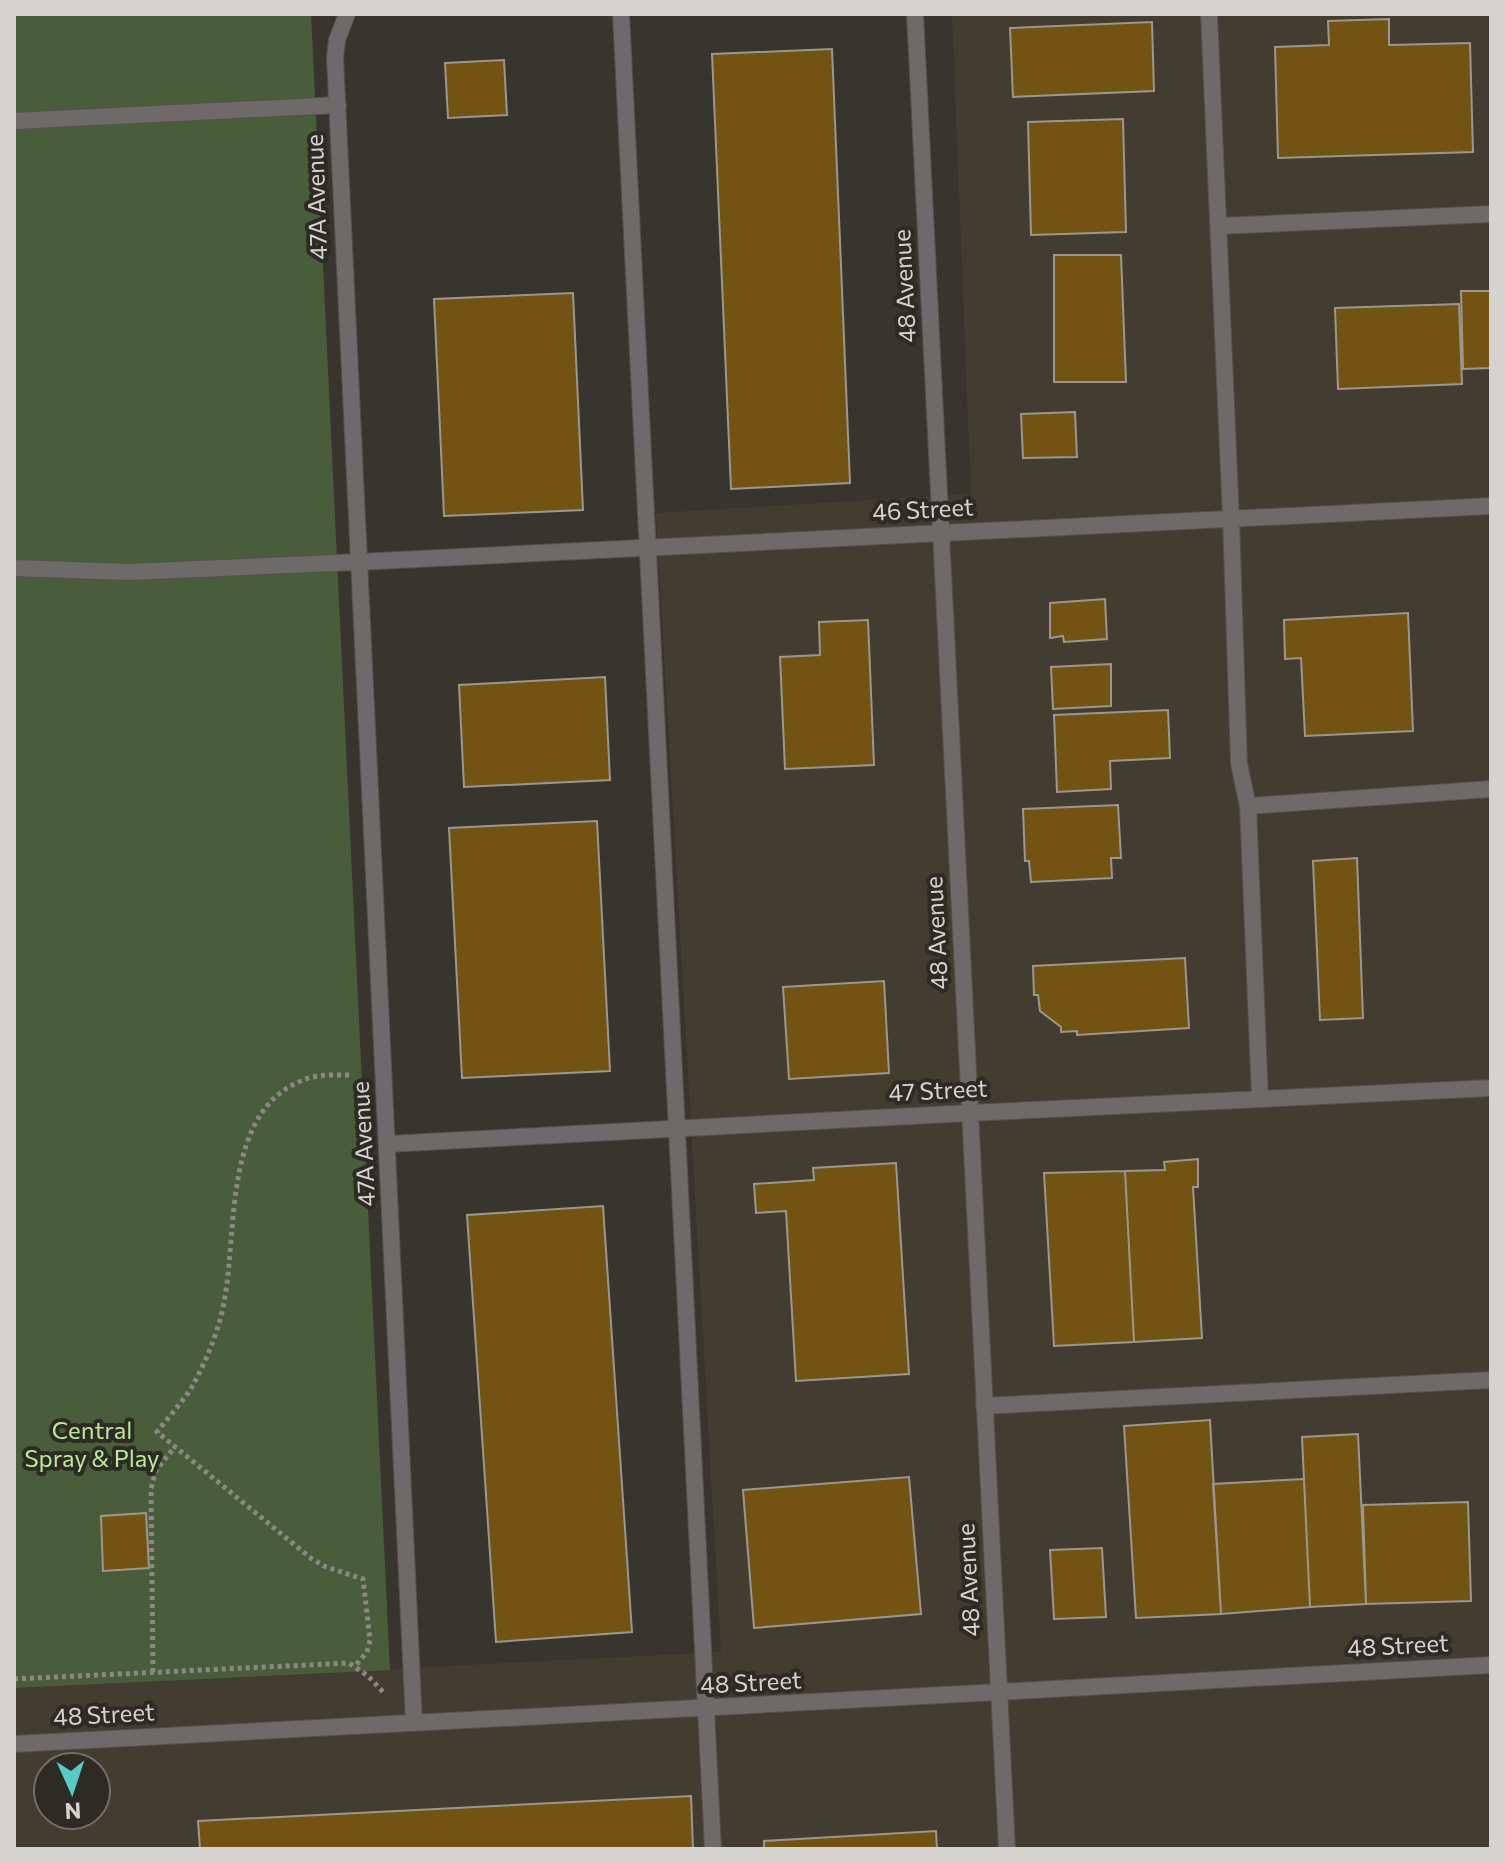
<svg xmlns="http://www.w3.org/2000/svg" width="1505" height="1863" viewBox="0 0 1505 1863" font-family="Commissioner,sans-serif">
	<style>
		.built { fill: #433c31; fill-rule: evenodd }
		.green { fill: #4a5d3a }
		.building { fill: #725311; stroke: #9b9790; stroke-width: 2 }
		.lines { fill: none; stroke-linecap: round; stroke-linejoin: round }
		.service-casing { stroke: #54514c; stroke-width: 18 }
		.minor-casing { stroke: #54514c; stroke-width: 18 }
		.tertiary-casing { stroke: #54514c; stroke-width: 18 }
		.path { stroke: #8a8883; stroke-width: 5; stroke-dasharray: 4 4; stroke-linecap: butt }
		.service { stroke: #6e6a6a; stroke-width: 16 }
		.minor { stroke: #6e6a6a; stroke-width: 16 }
		.tertiary { stroke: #6e6a6a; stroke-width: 16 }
		.labels { text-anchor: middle; stroke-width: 8; stroke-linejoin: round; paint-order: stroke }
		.street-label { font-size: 24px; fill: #d5d3cf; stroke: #2e2b25 }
		.park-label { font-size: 24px; fill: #bbe996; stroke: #2e2b25 }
	</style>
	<rect width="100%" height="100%" fill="#38352f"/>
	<!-- built -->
	<path class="built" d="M952,14H1491V1849H14V1688L721,1652L656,513L971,494ZM48,1767H96V1815H48Z"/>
	<!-- green -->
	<path class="green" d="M14,14H311L390,1670L14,1688Z"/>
	<!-- building -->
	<path class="building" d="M1389,19V45L1470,43L1473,152L1278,158L1275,47L1329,45L1328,21Z
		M1152,22L1154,91L1013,97L1010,28Z
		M832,49L850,483L731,489L712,54Z
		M504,60L507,115L448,118L445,63Z
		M1123,119L1126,232L1031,235L1028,122Z
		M1054,255H1121L1126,382H1054Z
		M1461,291H1491V368L1463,369Z
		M573,293L583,510L444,516L434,299Z
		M1459,304L1462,384L1338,389L1335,308Z
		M1075,412L1077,457L1023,458L1021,414Z
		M1105,599L1107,639L1064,642L1063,636L1050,638V603Z
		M1408,613L1413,731L1305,736L1301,658L1285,659L1284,620Z
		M868,620L874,765L785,769L780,657L820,655L819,622Z
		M1111,664V706L1053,709L1051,667Z
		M605,677L610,780L464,787L459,685Z
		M1168,710L1170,758L1110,761L1111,789L1057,792L1054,715Z
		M1118,805L1121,858H1111L1112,878L1031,882L1029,861H1025L1023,809Z
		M597,821L610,1071L462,1078L449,828Z
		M1357,858L1363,1018L1320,1020L1313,861Z
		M1185,958L1189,1028L1077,1035V1031L1061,1032V1027L1040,1011L1038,995H1034L1033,966Z
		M884,981L889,1073L789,1079L783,987Z
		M1198,1159V1187H1193L1202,1338L1134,1342L1125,1171L1165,1170L1164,1162Z
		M896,1163L909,1374L796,1381L786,1211L756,1213L754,1184L814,1180L813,1168Z
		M1125,1171L1134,1342L1054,1346L1044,1173Z
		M603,1206L632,1632L496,1642L467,1215Z
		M1210,1420L1221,1614L1136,1618L1124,1426Z
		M1358,1434L1366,1604L1310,1607L1302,1437Z
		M909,1477L921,1614L754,1628L743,1490Z
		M1304,1479L1310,1607L1221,1614L1213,1484Z
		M1468,1502L1471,1601L1366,1604L1363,1505Z
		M146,1513L149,1568L103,1571L101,1516Z
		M1102,1548L1106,1617L1054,1619L1050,1550Z
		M691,1796L693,1849H200L198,1821Z
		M936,1831L937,1849H764V1841Z"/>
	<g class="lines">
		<!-- service casing -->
		<g class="service-casing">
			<path id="service" d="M621,14C653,626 677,1238 713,1849
				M1209,14L1231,519L1239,764L1248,806L1260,1099
				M14,121L338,105
				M1219,226L1491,214
				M14,568L129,572L357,562
				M1248,806L1491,789
				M984,1406L1491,1380"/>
		</g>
		<!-- minor casing -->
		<g class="minor-casing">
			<path id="minor" d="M347,14L337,40L335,58C360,613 390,1168 414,1723
				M357,562L1491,506
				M388,1144L970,1113
				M14,1744L999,1692"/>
		</g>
		<!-- tertiary casing -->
		<g class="tertiary-casing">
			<path id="tertiary" d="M915,14L1007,1849
				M970,1113L1491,1088
				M999,1692L1491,1665"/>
		</g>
		<!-- path -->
		<path class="path" d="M349,1075C333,1075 316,1074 301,1081C224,1112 237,1229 225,1296C221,1325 208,1357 194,1383C185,1400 169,1416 157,1432L312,1559L326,1567L363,1579L370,1640L367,1652L355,1666
			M153,1672L151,1489L156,1470L175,1447
			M14,1679L349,1663L368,1676L385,1694"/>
		<!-- service -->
		<use href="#service" class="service"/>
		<!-- minor -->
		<use href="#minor" class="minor"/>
		<!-- tertiary -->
		<use href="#tertiary" class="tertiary"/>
	</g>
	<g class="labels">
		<!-- street labels -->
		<g class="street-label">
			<text transform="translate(317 197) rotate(-92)" y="8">47A Avenue</text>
			<text transform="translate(905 286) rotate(-93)" y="8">48 Avenue</text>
			<text transform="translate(923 510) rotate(-3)" y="8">46 Street</text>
			<text transform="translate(937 933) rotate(-93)" y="8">48 Avenue</text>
			<text transform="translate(938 1091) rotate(-3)" y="8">47 Street</text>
			<text transform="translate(364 1144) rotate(-93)" y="8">47A Avenue</text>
			<text transform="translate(969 1580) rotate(-93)" y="8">48 Avenue</text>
			<text transform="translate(1398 1646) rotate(-3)" y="8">48 Street</text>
			<text transform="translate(751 1683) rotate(-3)" y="8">48 Street</text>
			<text transform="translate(104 1715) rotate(-3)" y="8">48 Street</text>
		</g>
		<!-- park labels -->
		<g class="park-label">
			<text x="92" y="1439">Central<tspan x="92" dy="28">Spray &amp; Play</tspan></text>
		</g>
	</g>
	<!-- border -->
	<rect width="1505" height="1863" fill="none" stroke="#d5d3cf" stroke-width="32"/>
	<!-- north arrow -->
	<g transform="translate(72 1791) rotate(177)"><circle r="38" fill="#2e2b25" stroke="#716e69" stroke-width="2"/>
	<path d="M0-6L14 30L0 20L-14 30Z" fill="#54cdc7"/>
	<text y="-12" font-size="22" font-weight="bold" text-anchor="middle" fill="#d5d3cf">N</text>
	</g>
</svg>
